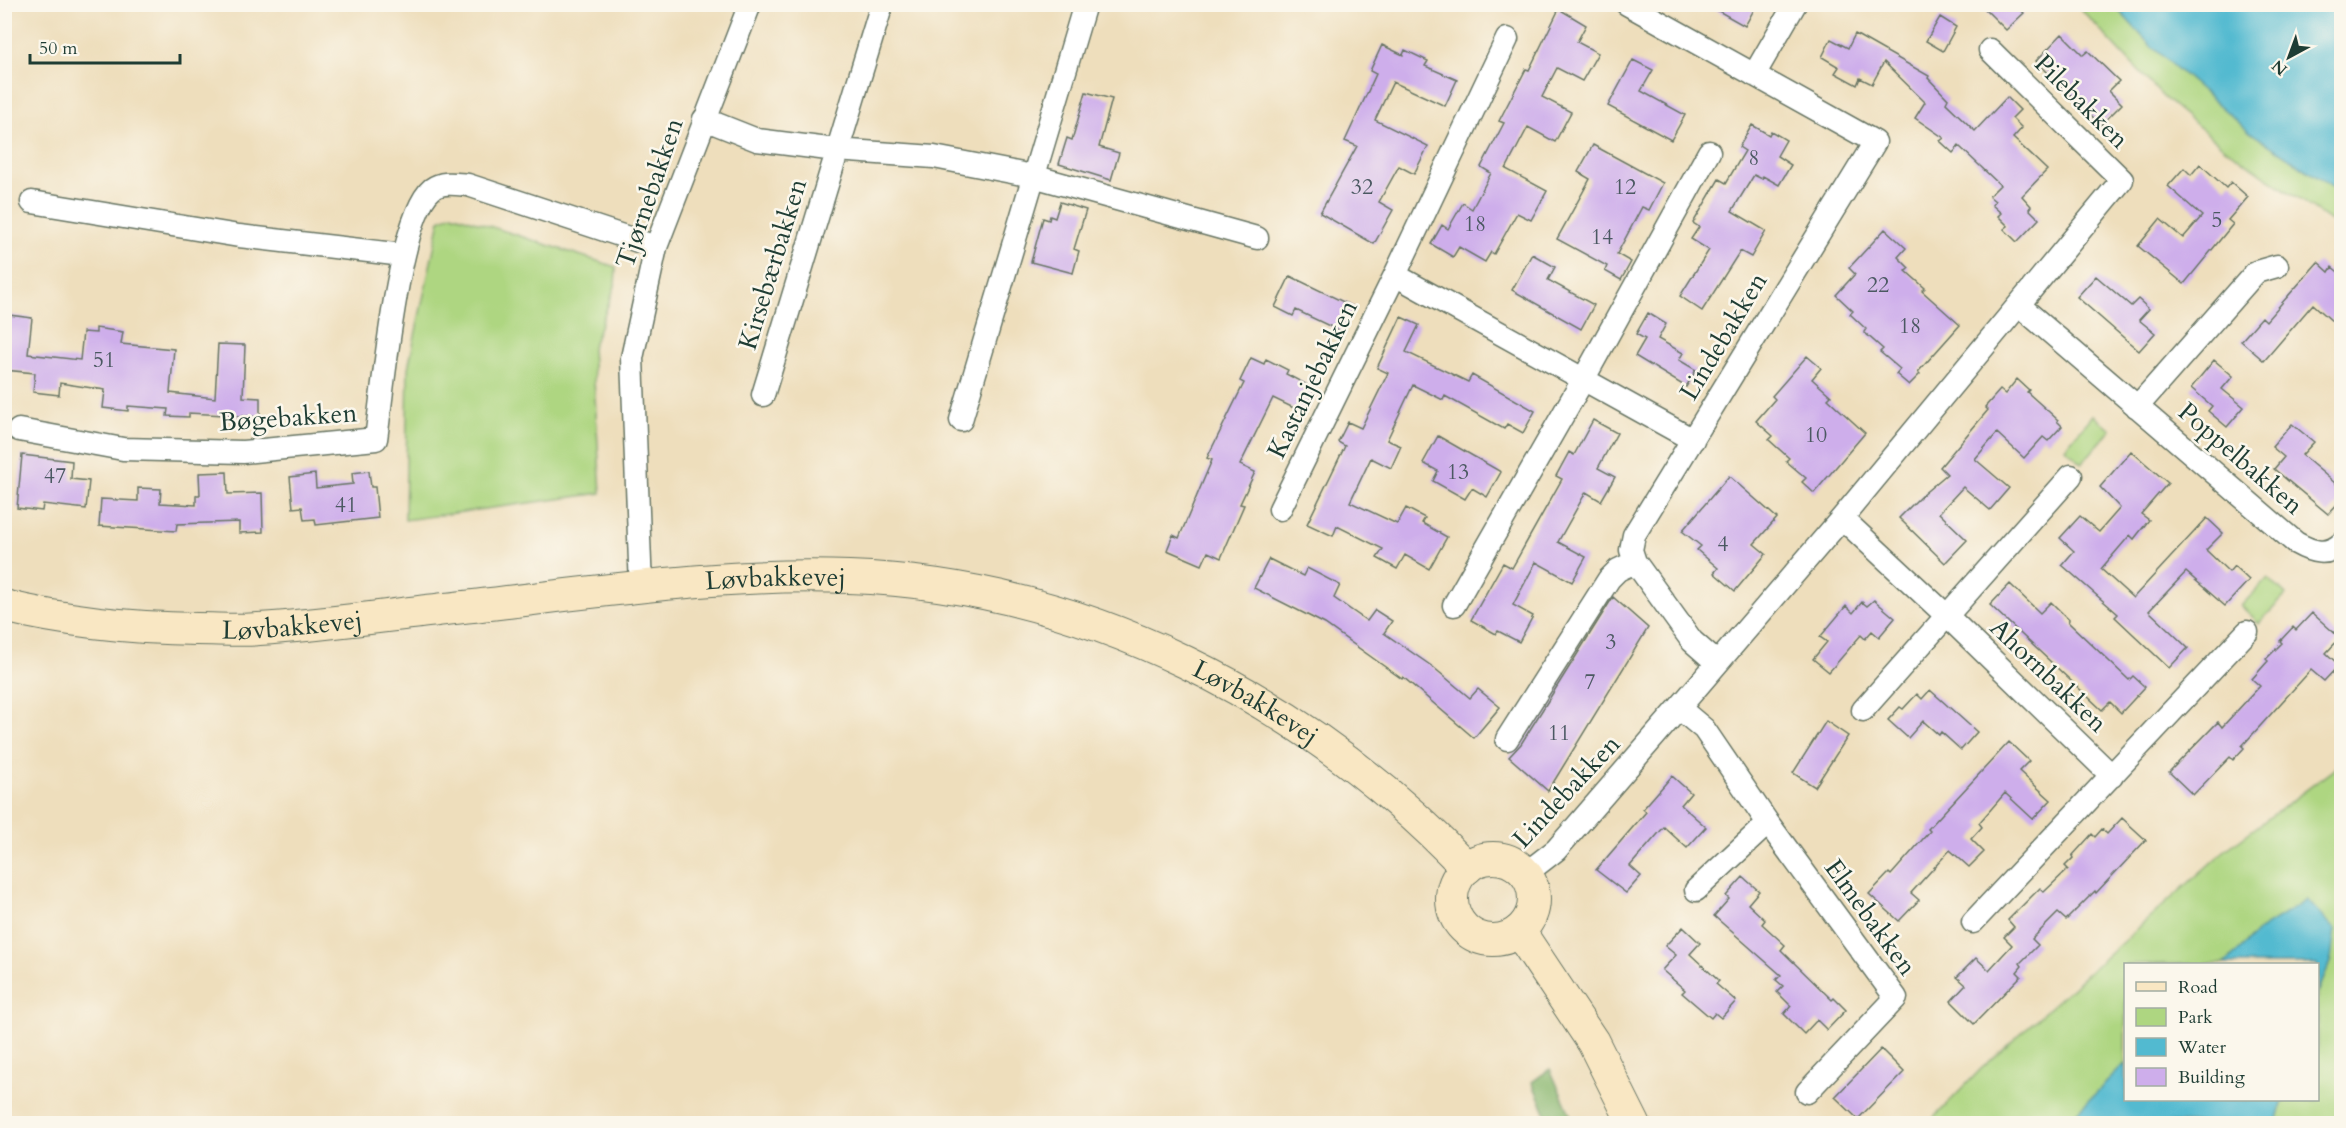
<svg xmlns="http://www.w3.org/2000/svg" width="2346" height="1128" viewBox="0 0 2346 1128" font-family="Cardo,serif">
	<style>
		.green { fill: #aed681; stroke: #668a5a; stroke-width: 1.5 }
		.forest { fill: #8ab76f; stroke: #547a52; stroke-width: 1.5 }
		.water { fill: #52bad0; stroke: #387c82; stroke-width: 1.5 }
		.building { fill: #ceaeeb }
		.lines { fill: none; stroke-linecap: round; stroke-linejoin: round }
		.street-casing { stroke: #677564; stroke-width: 25 }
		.secondary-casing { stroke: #677564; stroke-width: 34 }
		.street { stroke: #fff; stroke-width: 22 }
		.secondary { stroke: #f9e7c3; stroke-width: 32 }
		.labels { text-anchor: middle; stroke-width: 5; stroke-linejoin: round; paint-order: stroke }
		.number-label { font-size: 22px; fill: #4b5962 }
		.street-label { font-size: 26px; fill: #1f3d34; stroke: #fbf7ec }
	</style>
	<rect width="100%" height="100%" fill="#fbf7ec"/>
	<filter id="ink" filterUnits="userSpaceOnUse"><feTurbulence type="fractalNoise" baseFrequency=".0167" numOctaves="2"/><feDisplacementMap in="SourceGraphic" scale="12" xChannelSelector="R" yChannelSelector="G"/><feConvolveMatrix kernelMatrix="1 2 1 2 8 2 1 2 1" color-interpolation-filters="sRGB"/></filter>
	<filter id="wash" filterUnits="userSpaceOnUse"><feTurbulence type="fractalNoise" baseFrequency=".008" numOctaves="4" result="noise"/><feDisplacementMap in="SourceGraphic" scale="24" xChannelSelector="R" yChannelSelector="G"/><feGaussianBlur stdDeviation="1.35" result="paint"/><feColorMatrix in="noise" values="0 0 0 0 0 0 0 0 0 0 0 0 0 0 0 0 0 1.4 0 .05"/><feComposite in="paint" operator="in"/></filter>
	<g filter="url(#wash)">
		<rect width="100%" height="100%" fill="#eedebc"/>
		<!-- green -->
		<path class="green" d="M2077,5H2114L2152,47L2250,132L2341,193V228L2226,149L2163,97Z
			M452,214L616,267L615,286L592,348L601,493L405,520L408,368L440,220Z
			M2093,415L2111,430L2082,463L2065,448Z
			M2268,578L2286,595L2259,623L2241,606Z
			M2341,764V1123H2277L2283,1100H2318V993L2331,960L2259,930L2225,964H2126L2125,1064L2066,1123L1928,1124L1981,1069L2223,852Z"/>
		<!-- forest -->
		<path class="forest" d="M1550,1069L1574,1123H1550L1532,1082Z"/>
		<!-- water -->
		<path class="water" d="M2114,5H2341V193L2250,132L2152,47Z
			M2307,900L2335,929L2331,959L2318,993V964H2225L2259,930Z
			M2125,1064L2126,1100H2283L2277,1123H2066Z"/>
		<g id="blocks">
			<!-- building -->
			<path class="building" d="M1706,4H1757L1745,26Z
				M1980,4H2015L2024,13L2006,30Z
				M1559,9L1586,25L1577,42L1598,53L1582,81L1557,68L1542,97L1571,112L1555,142L1528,127L1506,169L1547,191L1531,220L1517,213L1494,254L1491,252L1485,262L1459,247L1453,257L1431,244L1442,225L1448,229L1463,203L1472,209L1491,173L1481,167L1504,123L1499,121L1526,69L1529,70Z
				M1940,17L1956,27L1943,51L1926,41Z
				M1855,34L1929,76L1928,78L1948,99L1946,103L1975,131L2007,97L2020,110L2012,118L2022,128L2013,138L2047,170L2022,196L2031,206L2029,209L2039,219L2017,242L2004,229L2008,226L1998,216L2001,213L1992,205L1995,201L1989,196L2000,185L1959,146L1953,153L1940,141L1944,138L1915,118L1925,102L1884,62L1872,84L1860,78L1857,85L1835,73L1839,67L1822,57L1831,39L1848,48Z
				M2062,34L2083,55L2088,51L2119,81L2109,91L2122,104L2101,125L2036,61Z
				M1382,45L1403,55L1405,50L1428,61L1425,66L1457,80L1445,106L1393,82L1375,120L1428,146L1414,174L1399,166L1379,202L1393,210L1374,244L1320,213L1357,146L1345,141L1376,74L1370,71Z
				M1633,60L1653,70L1641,91L1685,115L1671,140L1608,106Z
				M1086,92L1112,99L1099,147L1119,153L1111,180L1059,164L1067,138L1072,140Z
				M1752,125L1769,135L1771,131L1786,140L1777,156L1791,165L1779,185L1763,176L1762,179L1754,175L1732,211L1766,231L1751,257L1740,251L1702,311L1680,296L1709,250L1691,239L1699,227L1693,223L1719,179L1726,183L1745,151L1739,147Z
				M1593,145L1663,183L1649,210L1642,207L1617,254L1631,262L1621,280L1605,271L1607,266L1557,239L1590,179L1578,172Z
				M2200,164L2226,188L2231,182L2248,197L2228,220L2233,224L2184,284L2138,246L2160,219L2183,238L2202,216L2168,186L2184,168L2191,175Z
				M1060,202L1086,210L1074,249L1079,251L1073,273L1031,262L1043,218L1049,220L1050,216L1055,218Z
				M1885,229L1906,248L1898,257L1909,268L1906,271L1925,288L1922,291L1960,325L1918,372L1920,374L1909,385L1896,374L1900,369L1880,352L1883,349L1864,332L1866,329L1850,314L1853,311L1836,295L1855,274L1849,268Z
				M1532,254L1555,267L1548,280L1594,305L1581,329L1512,290Z
				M2318,262L2329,272L2332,267L2342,275V330L2313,304L2264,361L2241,341L2262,317L2266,321Z
				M1290,276L1354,307L1342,332L1296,310L1293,316L1275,307Z
				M2096,276L2131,306L2138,299L2149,309L2139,320L2155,333L2139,351L2077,297Z
				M1648,313L1666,324L1658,339L1683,353L1679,360L1696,370L1686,387L1635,356L1645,339L1636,334Z
				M9,315L32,318L28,354L80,360L83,332L96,333V328L123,332L121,344L174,349L170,393L215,398L218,344L245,345L243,397L260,398V417L189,413V417L167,416L168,409L128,406V411L103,408L105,390L60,383L59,395L33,392L35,373L4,370Z
				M1401,317L1419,325L1406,352L1468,382L1472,375L1535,411L1523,433L1507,424L1504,429L1445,396L1443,400L1413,385L1387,440L1401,446L1391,468L1371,458L1350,502L1397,524L1406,508L1425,518L1422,523L1447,537L1429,569L1405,555L1397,569L1377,558L1383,549L1337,526L1333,536L1307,524L1345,446L1338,442L1348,422L1361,428L1388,373L1377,368Z
				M1807,356L1821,368L1812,379L1831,396L1828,399L1865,433L1814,493L1802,482L1806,478L1786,461L1789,458L1769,440L1773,436L1756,421L1775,399L1772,396Z
				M1251,358L1264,364L1266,359L1288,370L1286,374L1315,389L1304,413L1273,398L1240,465L1255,472L1240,504L1244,505L1221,558L1208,552L1202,565L1167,550L1173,535L1179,538L1212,460L1207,458L1244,383L1240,381Z
				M2214,360L2233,376L2222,389L2244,407L2227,427L2208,411L2212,406L2191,388Z
				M2017,379L2029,390L2027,392L2058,420L2057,421L2062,426L2048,441L2043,437L2024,458L1997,433L1975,459L2009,488L1990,510L1963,487L1939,513L1967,540L1945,563L1899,518L1921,496L1947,474L1940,467L1988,410L1985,407L2000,390L2005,394Z
				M1593,420L1617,433L1598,468L1615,477L1601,501L1586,492L1558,542L1586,557L1572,582L1536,562L1513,605L1533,616L1519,642L1498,631L1496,634L1471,620L1503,563L1512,568L1562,479L1556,476L1569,452L1574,455Z
				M2292,424L2314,442L2302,455L2342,489V499L2328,514L2274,469L2284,457L2272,447Z
				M1438,436L1501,472L1487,497L1472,488L1465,499L1433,481L1438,471L1423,463Z
				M2131,451L2168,483L2141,514L2149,520L2134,539L2130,535L2101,569L2133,598L2207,518L2223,533L2206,550L2229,572L2234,566L2249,580L2225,606L2186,572L2149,611L2188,648L2169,668L2115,617L2118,614L2062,565L2074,551L2060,538L2080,516L2099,532L2120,508L2100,487Z
				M22,455L72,461L71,479L89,481L86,509L43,504L42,511L17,508Z
				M369,471L371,487H375L378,518L316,525L315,519L304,520L302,507L293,508L290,477L315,474L316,488L353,484L352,473Z
				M227,472L228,494L262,493L263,532L239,533V522L177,524L176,531L99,526L101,499L138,501V488L161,489L160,503L196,505V495H200L199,473Z
				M1729,476L1777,518L1754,544L1766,554L1735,591L1714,573L1718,568L1697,550L1701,546L1682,531Z
				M1269,559L1303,576L1307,568L1340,585L1334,598L1367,621L1375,610L1392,621L1384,633L1433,667L1470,698L1478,689L1500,707L1474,738L1403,677L1402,679L1325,624L1254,588Z
				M2010,584L2040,613L2051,602L2069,620L2068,622L2129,680L2133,676L2145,687L2121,713L2110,702L2102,710L1990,605Z
				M1613,597L1648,628L1548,791L1509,757L1521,744Z
				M1874,600L1895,618L1879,637L1872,631L1865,639L1861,635L1829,672L1813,659L1827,642L1820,637L1846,606L1853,613L1862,602L1867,606Z
				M2312,613L2340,638L2326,653L2339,665L2324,681L2311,670L2242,746L2244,748L2233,760L2230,757L2193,795L2169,772L2218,722L2222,727L2260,686L2252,679L2268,661L2266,659L2282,643L2280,641L2293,627L2296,630Z
				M1930,690L1977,732L1961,750L1941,732L1939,735L1923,721L1908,738L1888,720L1900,707L1903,709L1917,694L1922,699Z
				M1826,721L1848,736L1815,787L1793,773Z
				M2009,742L2029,761L2019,771L2051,800L2033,819L2005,793L1979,823L1982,827L1971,839L1984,852L1969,867L1950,850L1911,893L1919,900L1899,921L1869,894L1889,873L1891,875L1930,831L1928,829Z
				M1672,776L1691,793L1681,805L1706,827L1687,848L1664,827L1630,866L1641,876L1626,893L1596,870L1646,812L1643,809Z
				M2122,818L2146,840L2096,893L2095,891L2066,920L2058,913L2032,939L2038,945L2020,963L2022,966L2017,972L2021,976L1974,1024L1951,1001L1966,985L1957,977L1976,958L1989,970L2012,945L2004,937L2014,927L2008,920L2040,888L2044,892L2068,869L2065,866L2073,858L2072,856L2092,834L2095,837L2102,829L2107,834Z
				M1743,877L1759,891L1748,904L1765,920L1762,924L1785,945L1781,950L1832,1000L1834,998L1846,1010L1827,1030L1817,1020L1804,1034L1784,1014L1791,1006L1777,992L1783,986L1776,980L1781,975L1714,916L1729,899L1726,896Z
				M1683,927L1700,943L1690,954L1719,981L1716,984L1736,1001L1721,1018L1715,1013L1711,1018L1682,993L1685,990L1662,970L1676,955L1665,946Z
				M1881,1049L1904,1072L1858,1119L1835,1097Z"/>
		</g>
	</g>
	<g filter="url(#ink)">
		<use href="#blocks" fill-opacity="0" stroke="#677564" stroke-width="1.5"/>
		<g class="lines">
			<!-- street casing -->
			<g class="street-casing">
				<path id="street" d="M1627,4L1875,142L1634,535L1631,550L1635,562L1692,641L1717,663
					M1754,75L1795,4
					M704,119L757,140L836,150L934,157L1033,176L1257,238
					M32,202L239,236L403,255
					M1395,275L1693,440
					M2019,305L2296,543C2312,552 2327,557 2342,543
					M763,395L882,4
					M2137,407L2256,272L2277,266
					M961,420L1085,4
					M19,430L123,449L243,452L376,439C383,390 398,217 432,189C442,181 457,184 468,185L656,247
					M1280,509L1395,275L1507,39
					M1842,518L1947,616L2112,776
					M641,588L632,358L656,247L750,4
					M1454,605L1583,380L1709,152
					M1679,708L1704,729L1768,823L1896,998L1807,1092
					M1863,710L2071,476
					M1507,739L1609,579L1618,570L1635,562
					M1525,874L1556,850L1679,708L1842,518L2122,180L1990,50
					M1696,890L1768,823
					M1973,922L2247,632"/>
			</g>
			<!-- secondary casing -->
			<g class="secondary-casing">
				<g id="secondary">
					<path id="s1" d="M4,606C69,622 131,628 197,629C218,629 239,631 259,629C321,625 383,616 445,609C579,595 714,572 849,577C1084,585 1306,699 1467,868"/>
					<circle cx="1493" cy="899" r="41"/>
					<path d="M1519,931L1593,1042L1634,1124"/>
				</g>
			</g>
			<!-- street -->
			<use href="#street" class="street"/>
			<!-- secondary -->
			<use href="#secondary" class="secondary"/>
		</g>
	</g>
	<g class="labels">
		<!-- number labels -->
		<g class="number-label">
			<text x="1754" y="165">8</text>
			<text x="1362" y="194">32</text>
			<text x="1625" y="194">12</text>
			<text x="2217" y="227">5</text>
			<text x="1475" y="231">18</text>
			<text x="1602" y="244">14</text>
			<text x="1878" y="292">22</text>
			<text x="1910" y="333">18</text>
			<text x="104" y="367">51</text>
			<text x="1816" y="442">10</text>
			<text x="1458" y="479">13</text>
			<text x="55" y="483">47</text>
			<text x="346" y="512">41</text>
			<text x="1723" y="551">4</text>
			<text x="1611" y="649">3</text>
			<text x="1590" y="689">7</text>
			<text x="1559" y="740">11</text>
		</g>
		<!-- street labels -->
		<g class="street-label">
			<text transform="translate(2082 101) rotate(45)" y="9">Pilebakken</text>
			<text transform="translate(649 193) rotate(-71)" y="9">Tjørnebakken</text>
			<text transform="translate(772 264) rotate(-73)" y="9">Kirsebærbakken</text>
			<text transform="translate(1723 336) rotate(-59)" y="9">Lindebakken</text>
			<text transform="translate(1312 379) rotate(-64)" y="9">Kastanjebakken</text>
			<text transform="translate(288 417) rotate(-4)" y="9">Bøgebakken</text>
			<text transform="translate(2241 458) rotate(41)" y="9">Poppelbakken</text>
			<text dy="9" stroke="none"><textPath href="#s1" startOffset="776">Løvbakkevej</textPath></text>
			<text dy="9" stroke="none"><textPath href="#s1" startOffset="290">Løvbakkevej</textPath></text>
			<text transform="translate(2049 675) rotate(44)" y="9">Ahornbakken</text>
			<text dy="9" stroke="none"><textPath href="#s1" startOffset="1280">Løvbakkevej</textPath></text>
			<text transform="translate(1566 791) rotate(-47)" y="9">Lindebakken</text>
			<text transform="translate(1871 917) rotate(54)" y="9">Elmebakken</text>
		</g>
	</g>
	<!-- margin -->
	<rect width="2346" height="1128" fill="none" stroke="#fbf7ec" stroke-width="24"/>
	<!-- legend -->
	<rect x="2124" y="963" width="195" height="138" fill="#fbf7ec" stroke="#a3ada2" stroke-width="1.5"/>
	<rect x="2136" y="982" width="30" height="9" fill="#f9e7c3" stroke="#a3ada2" stroke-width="1.5"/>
	<text x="2178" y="993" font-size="18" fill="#1f3d34">Road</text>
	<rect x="2136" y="1008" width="30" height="18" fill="#aed681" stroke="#a3ada2" stroke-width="1.5"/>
	<text x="2178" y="1023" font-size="18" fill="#1f3d34">Park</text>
	<rect x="2136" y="1038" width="30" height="18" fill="#52bad0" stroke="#a3ada2" stroke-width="1.5"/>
	<text x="2178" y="1053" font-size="18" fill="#1f3d34">Water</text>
	<rect x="2136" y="1068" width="30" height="18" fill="#ceaeeb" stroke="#a3ada2" stroke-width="1.5"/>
	<text x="2178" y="1083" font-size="18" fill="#1f3d34">Building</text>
	<!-- north arrow -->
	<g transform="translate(2289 57) rotate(221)" stroke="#fbf7ec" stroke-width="4.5" paint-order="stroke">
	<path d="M0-4.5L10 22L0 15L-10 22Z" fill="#1f3d34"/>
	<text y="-9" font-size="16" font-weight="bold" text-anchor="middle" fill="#1f3d34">N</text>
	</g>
	<!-- scale -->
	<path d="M30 54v9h150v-9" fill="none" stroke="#1f3d34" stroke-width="3"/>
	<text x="39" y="54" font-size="18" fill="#1f3d34" stroke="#fbf7ec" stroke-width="4.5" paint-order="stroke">50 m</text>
</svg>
